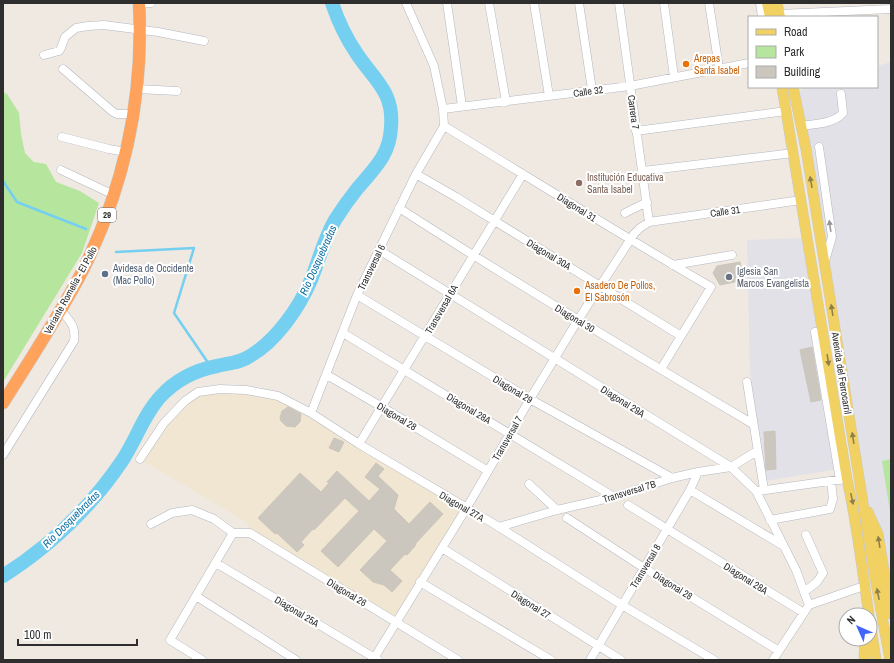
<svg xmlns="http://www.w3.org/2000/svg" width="894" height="663" viewBox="0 0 894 663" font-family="'Archivo Narrow',sans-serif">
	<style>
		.industrial { fill: #e3e1e8 }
		.education { fill: #f0e6d1 }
		.green { fill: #b6e59e }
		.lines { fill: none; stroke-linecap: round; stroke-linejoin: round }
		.stream { stroke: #75cff0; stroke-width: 2.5 }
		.river { stroke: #75cff0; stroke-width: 14 }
		.building { fill: #cbc7bf; stroke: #cbc5ba }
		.minor-casing { stroke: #b4b7c1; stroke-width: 9 }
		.major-casing { stroke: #c9c9c9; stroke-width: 11 }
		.highway-casing { stroke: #c9c9c9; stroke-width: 13 }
		.minor { stroke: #fff; stroke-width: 8 }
		.major { stroke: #f2d163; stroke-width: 10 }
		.highway { stroke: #ffa35c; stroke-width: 12 }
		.oneway { fill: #908048 }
		.oneway2 { fill: #969696 }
		.food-dot { fill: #e8710a; stroke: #fff; stroke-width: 1.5 }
		.education-dot { fill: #8d6e63; stroke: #fff; stroke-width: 1.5 }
		.service-dot { fill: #5c6f8a; stroke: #fff; stroke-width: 1.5 }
		.worship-dot { fill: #6b7280; stroke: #fff; stroke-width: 1.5 }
		.labels { text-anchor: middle; stroke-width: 4; stroke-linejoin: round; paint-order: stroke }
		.shield { fill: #fff; stroke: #6d6d6d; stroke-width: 1 }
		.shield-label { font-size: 9px; font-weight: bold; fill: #2e2e2e }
		.food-label { font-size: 10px; fill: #c56008; stroke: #fff; text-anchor: start }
		.street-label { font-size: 10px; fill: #2e2e2e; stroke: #fff }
		.education-label { font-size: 10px; fill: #785e54; stroke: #fff; text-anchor: start }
		.service-label { font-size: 10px; fill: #4e5e75; stroke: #fff; text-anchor: start }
		.worship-label { font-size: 10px; fill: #5b616d; stroke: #fff; text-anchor: start }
		.water-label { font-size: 11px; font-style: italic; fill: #0d6fa3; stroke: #fff }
	</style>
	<rect width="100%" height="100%" fill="#efe9e1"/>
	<!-- industrial -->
	<path class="industrial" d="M891,62V579L886,581L863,499L794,92L811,87H877V66Z
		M804,238L838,469L765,481L750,371L747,240Z"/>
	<!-- education -->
	<path class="education" d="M220,389L278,396L466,509L396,621L250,533L248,523L140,459L185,401Z"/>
	<!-- green -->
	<path class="green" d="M3,92L7,94L19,113L21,134L25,153L34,162L46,164L56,182L80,191L99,203L82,253L3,382Z
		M891,459V518L882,461Z"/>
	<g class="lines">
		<!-- stream -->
		<path class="stream" d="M3,181L17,202L86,229
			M116,252L194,248L174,313L211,367"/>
		<!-- river -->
		<path class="river" d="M3,576C50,546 91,507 122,461C136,440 144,414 161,396C176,380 196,370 217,366C229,363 240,363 250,356C276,341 299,308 311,280C319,260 324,239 335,220C342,209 349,199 357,189C374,169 390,155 391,127C394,92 375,81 357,54C346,38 338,21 332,3"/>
	</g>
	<!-- building -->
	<path class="building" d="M740,262L744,280L720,285L713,273L717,266Z
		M812,347L821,400L811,402L800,350Z
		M288,407L301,414L300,422L295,427L286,426L281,421L280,418L282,411Z
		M775,431L776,469L766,470L764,432Z
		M334,438L344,442L339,452L329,448Z
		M376,463L384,469L378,476L398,495L394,509L409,524L430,502L443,514L416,543L415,546L407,555L405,554L390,570L402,581L392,592L384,585L373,582L360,570L387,541L374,529L338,567L321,551L359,511L345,498L314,530L313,529L301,542L304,545L297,552L277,533L275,534L258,518L300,473L321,492L329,483L327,482L337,471L369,501L380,489L365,477Z"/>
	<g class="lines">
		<!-- minor casing -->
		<g class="minor-casing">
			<path id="minor" d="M406,3L434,66L443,109L444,126
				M447,3L462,106
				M489,3L506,102
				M534,3L549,96
				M579,3L592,90
				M619,3L649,222
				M664,3L674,77
				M709,3L719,68
				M760,3L762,17
				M139,4L151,3
				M779,14L891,9
				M44,55L59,51L61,48L65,37L76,28L88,26L104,25L158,32L204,41
				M63,69L113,112L117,114H134
				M137,89L177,91
				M443,109L630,86L749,63
				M444,126C533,180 621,235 711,287L661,369
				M801,126C815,124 833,124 843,113L841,94
				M636,131L786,111
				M62,137L109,149L126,152
				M819,147L832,237L825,261
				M61,170L114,195
				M643,171L793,153
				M416,174L456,197L681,336
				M399,208C515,283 634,354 753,424
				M625,213L647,202
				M379,250L731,467L756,491L796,570L809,605
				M673,265L732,255
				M357,295L530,399L672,478
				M815,332L840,480
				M343,333L614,497
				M327,375L382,407L488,471
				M747,382L764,490
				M311,413L357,295L416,174L444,126
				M359,444L523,174
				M3,455L74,341C76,325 70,322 61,310
				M140,459L164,423L185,401L198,392L220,389L246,390L278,396L311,413L359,444L499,527L622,605L714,660
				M529,484L557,510
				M690,490L782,545
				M759,491L844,479
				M628,505L804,613
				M567,518L644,568L779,651
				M770,520L830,509L833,499L831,481
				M151,524L172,513L192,510L214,519L233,533
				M499,527L557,510L614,497L672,478L698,472L731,467L757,451
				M233,533H250L458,660
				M442,548L621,660
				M216,563L378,660
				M420,582L551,660
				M804,592L817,582L823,573L806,535
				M196,596L296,660
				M202,660L170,640L233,533
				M373,660L466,509L530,399L578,320L634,234L640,228L649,222L801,200
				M590,660L690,490L698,472
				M773,660L809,605L864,586"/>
		</g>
		<!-- major casing -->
		<g class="major-casing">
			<path id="major" d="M767,3L770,17
				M777,3L780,17
				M782,87L847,479C857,524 862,570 869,615
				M793,87L806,149L876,583L890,660
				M868,512L878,534L891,614
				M870,621L876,660
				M864,660L865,639"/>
		</g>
		<!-- highway casing -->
		<g class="highway-casing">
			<path id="highway" d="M3,403C30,360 59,316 83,270C124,187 144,96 139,3"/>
		</g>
		<!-- minor -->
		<use href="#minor" class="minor"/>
		<!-- major -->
		<use href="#major" class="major"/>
		<!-- highway -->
		<use href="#highway" class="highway"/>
	</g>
	<!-- one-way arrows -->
	<defs><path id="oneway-solid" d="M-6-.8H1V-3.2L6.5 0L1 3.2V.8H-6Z"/></defs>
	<g class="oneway">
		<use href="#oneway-solid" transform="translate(811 182) rotate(-100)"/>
		<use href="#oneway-solid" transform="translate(832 310) rotate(-99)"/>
		<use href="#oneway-solid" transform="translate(828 360) rotate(81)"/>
		<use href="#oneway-solid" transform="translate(853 438) rotate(-99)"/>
		<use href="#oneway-solid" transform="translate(852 499) rotate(78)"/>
		<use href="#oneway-solid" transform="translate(879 542) rotate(-99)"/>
		<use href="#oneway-solid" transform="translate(878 594) rotate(-101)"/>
	</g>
	<use class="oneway2" href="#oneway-solid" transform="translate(830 226) rotate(-98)"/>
	<!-- markers -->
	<g class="food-dot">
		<circle cx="686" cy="64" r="4"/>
		<circle cx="577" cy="291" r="4"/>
	</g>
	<circle class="education-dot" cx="579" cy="183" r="4"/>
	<circle class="service-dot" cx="105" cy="274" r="4"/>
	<circle class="worship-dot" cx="729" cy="277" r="4"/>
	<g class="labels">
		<!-- shield labels -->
		<rect class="shield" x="98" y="208" width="18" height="14" rx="3"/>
		<g class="shield-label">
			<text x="107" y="218">29</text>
		</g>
		<!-- food labels -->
		<g class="food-label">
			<text x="694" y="62">Arepas<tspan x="694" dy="12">Santa Isabel</tspan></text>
			<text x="585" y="289">Asadero De Pollos,<tspan x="585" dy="12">El Sabrosón</tspan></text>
		</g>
		<!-- street labels -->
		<g class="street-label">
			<text transform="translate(588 91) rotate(-8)" y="4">Calle 32</text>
			<text transform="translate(634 112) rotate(82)" y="4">Carrera 7</text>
			<text transform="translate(577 207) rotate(32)" y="4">Diagonal 31</text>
			<text transform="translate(725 211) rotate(-8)" y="4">Calle 31</text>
			<text transform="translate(549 254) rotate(31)" y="4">Diagonal 30A</text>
			<text transform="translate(371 267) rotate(-64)" y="4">Transversal 6</text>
			<text transform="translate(70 290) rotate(-61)" y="4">Variante Romelia - El Pollo</text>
			<text transform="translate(441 309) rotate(-60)" y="4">Transversal 6A</text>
			<text transform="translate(575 318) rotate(31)" y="4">Diagonal 30</text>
			<text transform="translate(842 373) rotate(81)" y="4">Avenida del Ferrocarril</text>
			<text transform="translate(513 389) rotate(31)" y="4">Diagonal 29</text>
			<text transform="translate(623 401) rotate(32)" y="4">Diagonal 29A</text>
			<text transform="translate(469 408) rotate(31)" y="4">Diagonal 28A</text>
			<text transform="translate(397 416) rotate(31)" y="4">Diagonal 28</text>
			<text transform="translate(507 438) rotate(-60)" y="4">Transversal 7</text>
			<text transform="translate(629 491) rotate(-17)" y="4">Transversal 7B</text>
			<text transform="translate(462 506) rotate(30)" y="4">Diagonal 27A</text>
			<text transform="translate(645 566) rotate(-59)" y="4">Transversal 8</text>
			<text transform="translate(746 578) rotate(32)" y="4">Diagonal 28A</text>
			<text transform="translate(673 585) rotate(32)" y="4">Diagonal 28</text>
			<text transform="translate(347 592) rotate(31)" y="4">Diagonal 26</text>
			<text transform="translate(531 604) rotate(32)" y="4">Diagonal 27</text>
			<text transform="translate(297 611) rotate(31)" y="4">Diagonal 25A</text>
		</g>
		<!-- education labels -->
		<g class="education-label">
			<text x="587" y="181">Institución Educativa<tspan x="587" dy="12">Santa Isabel</tspan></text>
		</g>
		<!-- service labels -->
		<g class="service-label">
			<text x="113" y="272">Avidesa de Occidente<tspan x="113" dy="12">(Mac Pollo)</tspan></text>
		</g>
		<!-- worship labels -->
		<g class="worship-label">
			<text x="737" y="275">Iglesia San<tspan x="737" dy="12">Marcos Evangelista</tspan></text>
		</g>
		<!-- water labels -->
		<g class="water-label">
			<text transform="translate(318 260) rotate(-66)" y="4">Río Dosquebradas</text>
			<text transform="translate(71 519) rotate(-45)" y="4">Río Dosquebradas</text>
		</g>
	</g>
	<!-- border -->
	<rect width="894" height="663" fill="none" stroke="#2e2e2e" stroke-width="8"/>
	<!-- legend -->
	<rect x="748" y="16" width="130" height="72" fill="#ffffff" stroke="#ababab"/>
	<rect x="756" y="29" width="20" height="6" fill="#f2d163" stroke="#ababab"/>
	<text x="784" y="36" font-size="12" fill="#2e2e2e">Road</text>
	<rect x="756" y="46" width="20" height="12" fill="#b6e59e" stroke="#ababab"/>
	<text x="784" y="56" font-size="12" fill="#2e2e2e">Park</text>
	<rect x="756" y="66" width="20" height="12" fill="#cbc7bf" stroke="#ababab"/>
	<text x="784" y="76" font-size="12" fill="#2e2e2e">Building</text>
	<!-- north arrow -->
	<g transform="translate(858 627) rotate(315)"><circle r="19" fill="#ffffff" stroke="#ababab"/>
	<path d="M0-3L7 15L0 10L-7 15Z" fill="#4264fb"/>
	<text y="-6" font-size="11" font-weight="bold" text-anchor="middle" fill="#2e2e2e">N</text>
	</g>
	<!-- scale -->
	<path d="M18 639v6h119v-6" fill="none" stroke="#2e2e2e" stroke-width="2"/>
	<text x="24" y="639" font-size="12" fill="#2e2e2e" stroke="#ffffff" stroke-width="3" paint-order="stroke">100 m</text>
</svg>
